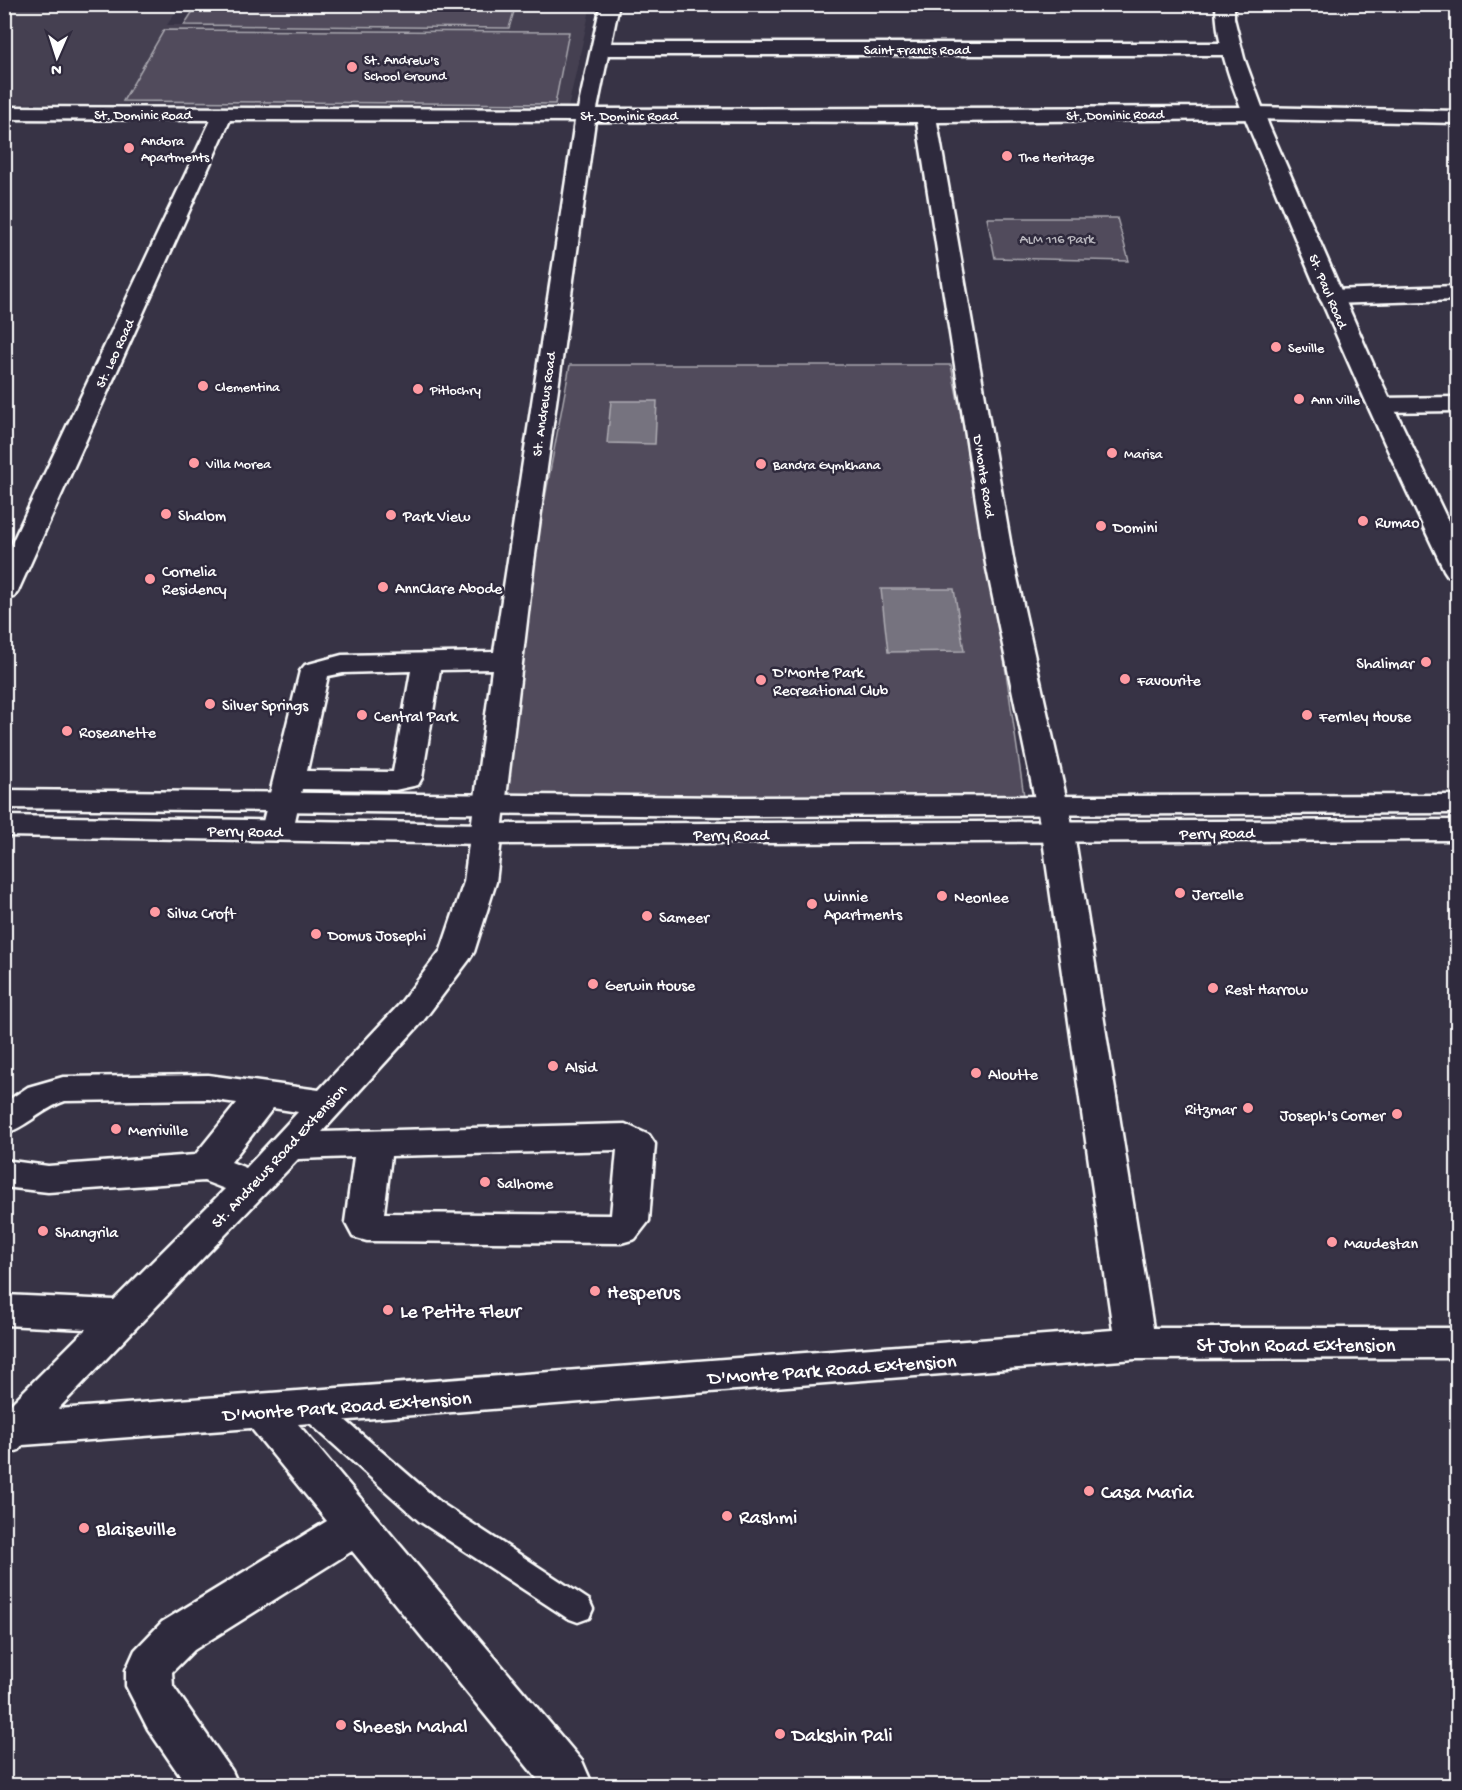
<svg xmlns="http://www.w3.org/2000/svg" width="1462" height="1790" viewBox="0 0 1462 1790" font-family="'Gochi Hand',sans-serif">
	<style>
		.built { fill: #444051 }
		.green { fill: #514c5c; stroke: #a8a6ae; stroke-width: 1.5 }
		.water { fill: #76737f; stroke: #adabb2; stroke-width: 1.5 }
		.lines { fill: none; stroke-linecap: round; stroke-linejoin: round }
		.lane-casing { stroke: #fff; stroke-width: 5 }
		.street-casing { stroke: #fff; stroke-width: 5 }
		.secondary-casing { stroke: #fff; stroke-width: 5 }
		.lane { fill: #2f2a3d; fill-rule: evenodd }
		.street { fill: #2f2a3d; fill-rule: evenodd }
		.secondary { fill: #2f2a3d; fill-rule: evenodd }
		.poi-dot { fill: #ff9aa2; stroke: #2f2a3d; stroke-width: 2 }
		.labels { text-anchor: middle; stroke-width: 5; stroke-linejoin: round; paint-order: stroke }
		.far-street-label { font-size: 14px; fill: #fff; stroke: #2f2a3d }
		.far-poi-label { font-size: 14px; fill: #fff; stroke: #2f2a3d; text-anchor: start }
		.far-park-label { font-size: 14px; fill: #b9b7be; stroke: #2f2a3d }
		.poi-label { font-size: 16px; fill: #fff; stroke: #2f2a3d; text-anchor: start }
		.street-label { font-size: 16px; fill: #fff; stroke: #2f2a3d }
		.near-poi-label { font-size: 20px; fill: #fff; stroke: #2f2a3d; text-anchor: start }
		.near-street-label { font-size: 20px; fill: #fff; stroke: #2f2a3d }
	</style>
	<rect width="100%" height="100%" fill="#373345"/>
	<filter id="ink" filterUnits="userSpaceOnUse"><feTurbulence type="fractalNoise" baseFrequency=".0167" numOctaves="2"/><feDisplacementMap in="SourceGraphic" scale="12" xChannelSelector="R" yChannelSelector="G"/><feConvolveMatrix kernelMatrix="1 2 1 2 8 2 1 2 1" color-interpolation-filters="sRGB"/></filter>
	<g filter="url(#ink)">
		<!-- built -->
		<path class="built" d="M89,4L180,5L167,25H184L197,4L591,5L568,108L5,103V8H86Z"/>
		<!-- green -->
		<path class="green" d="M197,5V4L516,5L509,28L184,25Z
			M164,30L569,32L555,104L123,101Z
			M987,218H1117L1129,261L995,258Z
			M570,365H951L990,563L1025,803L498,797L533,562Z"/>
		<!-- water -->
		<path class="water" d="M611,401H657L655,444L607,443Z
			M881,589H954L964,651L888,652Z"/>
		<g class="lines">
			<!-- lane casing -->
			<g class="lane-casing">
				<path id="lane" d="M312,1397L322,1400L441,1503L589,1600L593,1609L589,1618L578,1622L567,1618L419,1521L302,1416L298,1408L302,1400Z"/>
			</g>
			<!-- street casing -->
			<g class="street-casing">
				<path id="street" d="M601,4H619L611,43H1233L1242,49L1233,55H608L597,109L1254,107L1458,111V123L1254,119L937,122L1014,564L1074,833L1153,1328H1458V1358L1135,1359L298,1424L582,1761L593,1786H543L352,1551L194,1650L172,1672L173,1686L232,1771L239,1786H187L148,1729L126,1686V1670L135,1650L162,1622L327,1521L251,1428L23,1445L19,1450L4,1455V1411L86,1329L4,1325V1295L114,1300L225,1189L204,1181L48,1192L4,1187V1160L48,1166L195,1155L237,1103L208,1099L65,1101C43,1108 27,1127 4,1134V1103L28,1087L63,1077L208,1075L319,1090L399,1005L441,950L464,882L492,669L440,670L422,778L418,785L395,790L302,789L293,830L288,837L277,840L266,837L261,830L300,671L305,665L342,655L494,652L575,121L230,120L18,591L14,597L4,599V560L211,120L4,119V107L578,109ZM595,121L917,122L986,564L1042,833L1113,1330L58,1409L298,1159L354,1157L345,1222L353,1237L367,1241L621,1243L635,1239L649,1221L655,1144L649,1135L625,1124L322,1132L423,1021L469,960L474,952L496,882L534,562ZM411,671L393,772L307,771L328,676L343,673ZM273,1108L298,1112L246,1168L231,1162ZM617,1150L611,1215L384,1213L391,1156Z
					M1458,286V300L1330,304L1322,302L1319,297L1322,292L1330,290Z
					M1458,397V411L1380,412L1371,410L1368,405L1371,400L1380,398Z"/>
			</g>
			<!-- secondary casing -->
			<g class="secondary-casing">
				<path id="secondary" d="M1216,4H1234V18L1244,58L1269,126L1374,366L1458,542V578L1448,576L1444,570C1383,442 1325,313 1272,182C1251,129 1216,62 1216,4Z
					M4,790L731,797L1458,795V813L731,816L4,808Z
					M4,816L485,824L1458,820V840L485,844L4,836Z"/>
			</g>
			<!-- lane -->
			<use href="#lane" class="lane"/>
			<!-- street -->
			<use href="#street" class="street"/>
			<!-- secondary -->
			<use href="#secondary" class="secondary"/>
		</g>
	</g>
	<!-- markers -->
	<g class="poi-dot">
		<circle cx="352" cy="67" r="6"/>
		<circle cx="129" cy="148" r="6"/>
		<circle cx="1007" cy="156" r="6"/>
		<circle cx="1276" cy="347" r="6"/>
		<circle cx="203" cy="386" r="6"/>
		<circle cx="418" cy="389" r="6"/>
		<circle cx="1299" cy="399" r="6"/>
		<circle cx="1112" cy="453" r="6"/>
		<circle cx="194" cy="463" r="6"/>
		<circle cx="761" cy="464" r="6"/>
		<circle cx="166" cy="514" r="6"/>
		<circle cx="391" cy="515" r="6"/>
		<circle cx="1363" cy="521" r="6"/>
		<circle cx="1101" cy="526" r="6"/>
		<circle cx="150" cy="579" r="6"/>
		<circle cx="383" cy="587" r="6"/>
		<circle cx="1426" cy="662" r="6"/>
		<circle cx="1125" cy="679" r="6"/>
		<circle cx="761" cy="680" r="6"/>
		<circle cx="210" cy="704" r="6"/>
		<circle cx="362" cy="715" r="6"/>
		<circle cx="1307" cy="715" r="6"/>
		<circle cx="67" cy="731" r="6"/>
		<circle cx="1180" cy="893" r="6"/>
		<circle cx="942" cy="896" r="6"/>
		<circle cx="812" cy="904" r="6"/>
		<circle cx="155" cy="912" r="6"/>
		<circle cx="647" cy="916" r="6"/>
		<circle cx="316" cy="934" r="6"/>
		<circle cx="593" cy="984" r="6"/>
		<circle cx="1213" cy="988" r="6"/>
		<circle cx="553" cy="1066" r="6"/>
		<circle cx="976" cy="1073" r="6"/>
		<circle cx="1248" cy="1108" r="6"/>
		<circle cx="1397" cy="1114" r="6"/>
		<circle cx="116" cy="1129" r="6"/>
		<circle cx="485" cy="1182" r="6"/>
		<circle cx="43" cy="1231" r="6"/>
		<circle cx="1332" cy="1242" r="6"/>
		<circle cx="595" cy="1291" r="6"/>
		<circle cx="388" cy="1310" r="6"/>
		<circle cx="1089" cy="1491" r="6"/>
		<circle cx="727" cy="1516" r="6"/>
		<circle cx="84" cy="1528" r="6"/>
		<circle cx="341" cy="1725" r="6"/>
		<circle cx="780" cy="1734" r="6"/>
	</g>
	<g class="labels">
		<!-- far-street labels -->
		<g class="far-street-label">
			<text x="917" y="54">Saint Francis Road</text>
			<text x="143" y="119">St. Dominic Road</text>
			<text transform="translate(1115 114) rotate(-1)" y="5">St. Dominic Road</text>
			<text x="629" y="120">St. Dominic Road</text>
			<text transform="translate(1329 291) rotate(67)" y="5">St. Paul Road</text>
			<text transform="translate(114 353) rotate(-65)" y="5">St. Leo Road</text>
			<text transform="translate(543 404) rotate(-82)" y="5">St. Andrews Road</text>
			<text transform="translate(985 476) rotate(81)" y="5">D'Monte Road</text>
		</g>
		<!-- far-poi labels -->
		<g class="far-poi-label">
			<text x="364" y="64">St. Andrew's<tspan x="364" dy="16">School Ground</tspan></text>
			<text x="141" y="145">Andora<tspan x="141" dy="16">Apartments</tspan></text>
			<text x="1019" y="161">The Heritage</text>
			<text x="1288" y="352">Seville</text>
			<text x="215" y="391">Clementina</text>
			<text x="430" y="394">Pitlochry</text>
			<text x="1311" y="404">Ann Ville</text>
			<text x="1124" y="458">Marisa</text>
			<text x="206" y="468">Villa Morea</text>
			<text x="773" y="469">Bandra Gymkhana</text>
		</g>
		<!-- far-park labels -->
		<g class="far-park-label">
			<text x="1057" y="243">ALM 116 Park</text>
		</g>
		<!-- poi labels -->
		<g class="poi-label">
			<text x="178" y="520">Shalom</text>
			<text x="403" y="521">Park View</text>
			<text x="1375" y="527">Rumao</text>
			<text x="1113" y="532">Domini</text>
			<text x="162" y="576">Cornelia<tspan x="162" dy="18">Residency</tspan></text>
			<text x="395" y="593">AnnClare Abode</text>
			<text x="1414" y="668" text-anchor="end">Shalimar</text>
			<text x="773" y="677">D'Monte Park<tspan x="773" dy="18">Recreational Club</tspan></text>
			<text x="1137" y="685">Favourite</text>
			<text x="222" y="710">Silver Springs</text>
			<text x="374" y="721">Central Park</text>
			<text x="1319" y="721">Fernley House</text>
			<text x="79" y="737">Roseanette</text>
			<text x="1192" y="899">Jercelle</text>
			<text x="824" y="901">Winnie<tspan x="824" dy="18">Apartments</tspan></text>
			<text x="954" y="902">Neonlee</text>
			<text x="167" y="918">Silva Croft</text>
			<text x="659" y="922">Sameer</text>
			<text x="328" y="940">Domus Josephi</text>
			<text x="605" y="990">Gerwin House</text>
			<text x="1225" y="994">Rest Harrow</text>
			<text x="565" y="1072">Alsid</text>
			<text x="988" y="1079">Aloutte</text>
			<text x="1236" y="1114" text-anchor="end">Ritzmar</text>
			<text x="1385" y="1120" text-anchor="end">Joseph's Corner</text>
			<text x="128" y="1135">Merriville</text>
			<text x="497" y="1188">Salhome</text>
			<text x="55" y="1237">Shangrila</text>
			<text x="1344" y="1248">Maudestan</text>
		</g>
		<!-- street labels -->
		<g class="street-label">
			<text transform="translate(245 830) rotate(1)" y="6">Perry Road</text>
			<text transform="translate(1217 832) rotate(-1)" y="6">Perry Road</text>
			<text x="731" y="840">Perry Road</text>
			<text transform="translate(278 1155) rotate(-47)" y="6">St. Andrews Road Extension</text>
		</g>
		<!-- near-poi labels -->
		<g class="near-poi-label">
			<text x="607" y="1298">Hesperus</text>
			<text x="400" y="1317">Le Petite Fleur</text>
			<text x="1101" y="1498">Casa Maria</text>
			<text x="739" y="1523">Rashmi</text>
			<text x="96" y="1535">Blaiseville</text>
			<text x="353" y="1732">Sheesh Mahal</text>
			<text x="792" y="1741">Dakshin Pali</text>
		</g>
		<!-- near-street labels -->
		<g class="near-street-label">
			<text x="1296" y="1351">St John Road Extension</text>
			<text transform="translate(832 1368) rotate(-4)" y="7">D'Monte Park Road Extension</text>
			<text transform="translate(347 1405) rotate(-4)" y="7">D'Monte Park Road Extension</text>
		</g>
	</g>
	<!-- margin -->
	<rect width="1462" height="1790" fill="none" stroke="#2f2a3d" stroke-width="24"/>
	<rect x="12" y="12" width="1438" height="1766" fill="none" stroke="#fff" stroke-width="2" filter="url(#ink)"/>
	<!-- north arrow -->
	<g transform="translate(57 57) rotate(183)" stroke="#2f2a3d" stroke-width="4.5" paint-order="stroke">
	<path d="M0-4.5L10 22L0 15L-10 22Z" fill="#ffffff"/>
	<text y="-9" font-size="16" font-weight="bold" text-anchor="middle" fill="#ffffff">N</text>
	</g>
</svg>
